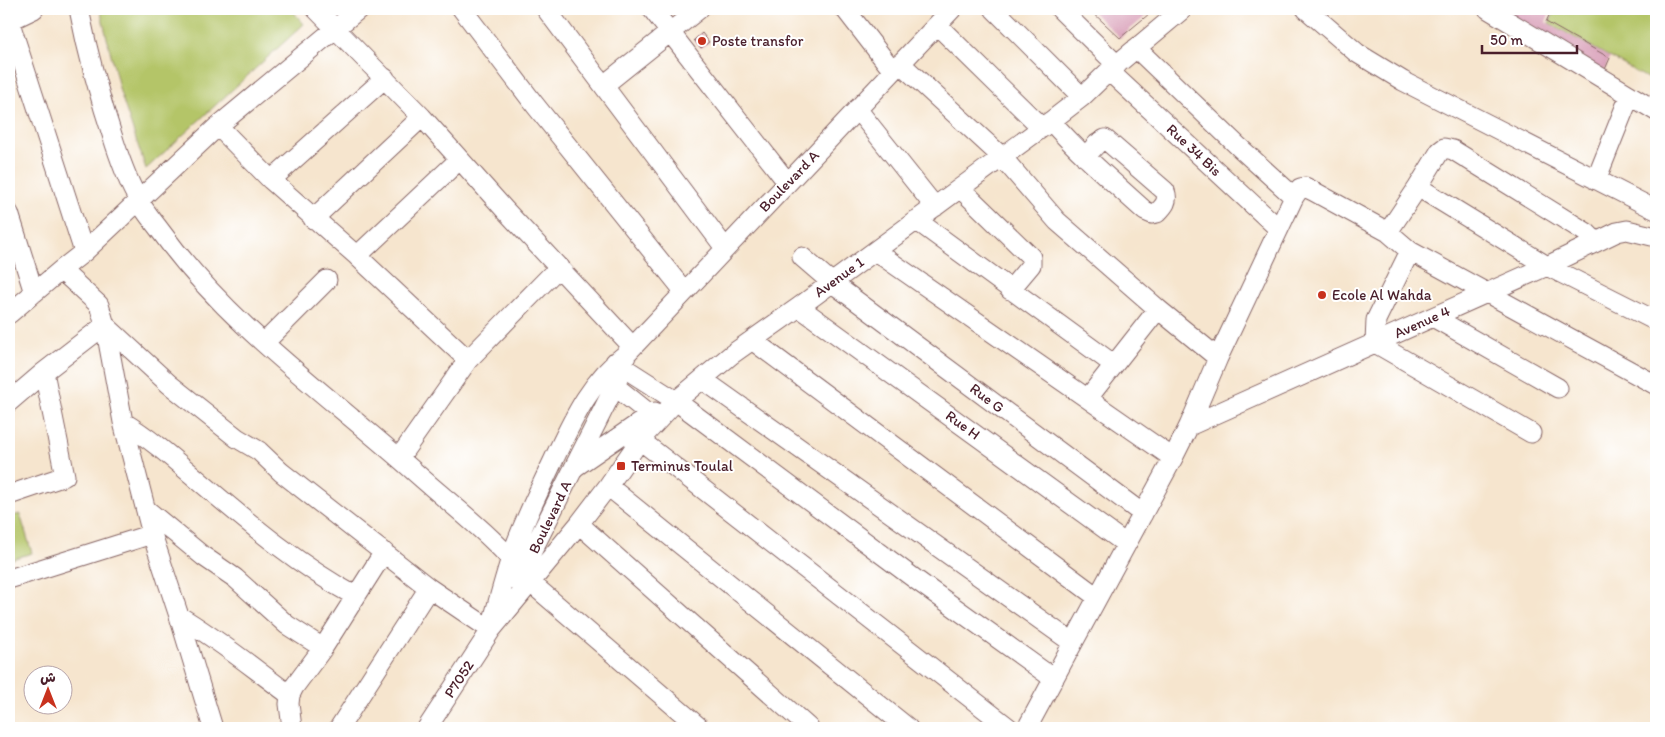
<svg xmlns="http://www.w3.org/2000/svg" width="1665" height="737" viewBox="0 0 1665 737" font-family="Itim,'Playpen Sans Arabic',sans-serif">
	<style>
		.green { fill: #b4c568; stroke: #7f724a }
		.building { fill: #d79bb5 }
		.lines { fill: none; stroke-linecap: round; stroke-linejoin: round }
		.minor-casing { stroke: #866464; stroke-width: 21 }
		.minor { stroke: #fff; stroke-width: 19 }
		.poi-dot { fill: #c8321e; stroke: #fff; stroke-width: 2 }
		.labels { text-anchor: middle; stroke-width: 4; stroke-linejoin: round; paint-order: stroke }
		.poi-label { font-size: 15px; fill: #4a1f2b; stroke: #fff; text-anchor: start }
		.street-label { font-size: 15px; fill: #4a1f2b; stroke: #fff }
	</style>
	<rect width="100%" height="100%" fill="#fff"/>
	<filter id="ink" filterUnits="userSpaceOnUse"><feTurbulence type="fractalNoise" baseFrequency=".02" numOctaves="2"/><feDisplacementMap in="SourceGraphic" scale="10" xChannelSelector="R" yChannelSelector="G"/><feConvolveMatrix kernelMatrix="1 2 1 2 8 2 1 2 1" color-interpolation-filters="sRGB"/></filter>
	<filter id="wash" filterUnits="userSpaceOnUse"><feTurbulence type="fractalNoise" baseFrequency=".0096" numOctaves="4" result="noise"/><feDisplacementMap in="SourceGraphic" scale="20" xChannelSelector="R" yChannelSelector="G"/><feGaussianBlur stdDeviation="1.12" result="paint"/><feColorMatrix in="noise" values="0 0 0 0 0 0 0 0 0 0 0 0 0 0 0 0 0 1.4 0 .05"/><feComposite in="paint" operator="in"/></filter>
	<g filter="url(#wash)">
		<rect width="100%" height="100%" fill="#f6e5ce"/>
		<!-- green -->
		<path class="green" d="M100,9H291L304,24L146,169L120,92Z
			M1556,9H1656V83L1549,23Z
			M20,514L32,553L9,560V517Z"/>
		<g id="blocks">
			<!-- building -->
			<path class="building" d="M1089,9H1155L1120,38Z
				M1495,9H1552L1546,22L1610,58L1603,74Z
				M702,33L709,42L701,48L694,40Z"/>
		</g>
	</g>
	<g filter="url(#ink)">
		<use href="#blocks" fill-opacity="0" stroke="#866464" stroke-width="1"/>
		<g class="lines">
			<!-- minor casing -->
			<g class="minor-casing">
				<path id="minor" d="M79,9C88,55 100,99 115,144C121,162 128,182 138,199C144,211 154,222 162,233C231,328 330,396 417,474C454,507 502,543 531,583L700,728
					M316,9L422,117L505,210L632,346
					M462,9L535,105L684,291
					M546,9L725,248
					M652,9L787,182
					M845,9L893,71
					M994,9L1082,97
					M1060,9L1117,65
					M1306,9L1357,53L1403,81L1656,210
					M1488,9L1656,111
					M9,20L84,252
					M9,21L34,9
					M937,25L1042,128
					M1136,48L1239,147L1294,197
					M900,63L1002,157L1057,221L1158,309L1218,358
					M1109,71L1279,229
					M604,85L699,9
					M857,109L935,207
					M1051,121C1080,154 1113,182 1145,211L1152,214L1157,213C1164,206 1169,201 1165,191L1105,139L1097,144L1085,157
					M218,126L271,180L357,256L468,360
					M271,180L385,78
					M1596,180L1630,95
					M960,188L1031,257V265L1010,290
					M9,213L34,293
					M313,219L422,117
					M916,220L1113,364
					M1388,232L1418,187
					M1596,242L1587,233L1453,150L1444,148L1440,151L1418,187L1547,266L1656,321
					M875,251L1173,458
					M1410,251L1376,320L1375,343L1531,433
					M357,256L459,160
					M802,257L831,282L1143,514
					M799,307L1126,544
					M9,314L61,270
					M1433,317L1558,388
					M752,340L1097,597
					M264,343L327,280
					M615,362L676,401L915,579L1054,679
					M606,379L651,415L659,419
					M702,379L1073,643
					M1088,398L1158,309
					M9,402L44,372L105,325L169,384L237,438L259,451L281,472L429,588L491,630
					M123,422C153,440 178,463 204,485C252,526 300,566 355,596
					M1189,426L1547,266L1617,232L1627,230L1656,237
					M640,440L1009,728
					M399,458L468,360L559,267
					M575,467L655,412
					M608,486L908,728
					M9,495L65,476L44,372
					M147,510L203,556L235,578L287,625L323,648
					M579,524L809,728
					M9,579L152,534
					M517,581L615,386L626,356
					M179,616C218,639 253,668 290,695
					M492,624C498,602 504,580 511,558C522,524 539,491 554,459C573,419 590,381 627,353L952,9
					M213,728L179,616L152,534L123,422L105,325L99,305L61,270L84,252L218,126L359,9
					M292,728L289,704L290,695L294,687L323,648L384,552
					M339,728L429,588
					M427,728L491,630L579,524L608,486L640,440L676,401L731,355L799,307L1051,121L1082,97L1109,71L1183,9
					M1027,728L1173,458L1189,426L1218,358L1294,197L1300,188L1305,187L1313,191L1388,232L1410,251L1656,385"/>
			</g>
			<!-- minor -->
			<use href="#minor" class="minor"/>
		</g>
	</g>
	<!-- markers -->
	<g class="poi-dot">
		<circle cx="702" cy="41" r="5"/>
		<circle cx="1322" cy="295" r="5"/>
		<rect x="616" y="461" width="10" height="10" rx="2.5"/>
	</g>
	<g class="labels">
		<!-- poi labels -->
		<g class="poi-label">
			<text x="712" y="46">Poste transfor</text>
			<text x="1332" y="300">Ecole Al Wahda</text>
			<text x="631" y="471">Terminus Toulal</text>
		</g>
		<!-- street labels -->
		<g class="street-label">
			<text transform="translate(1194 150) rotate(43)" y="5">Rue 34 Bis</text>
			<text transform="translate(789 181) rotate(-46)" y="5">Boulevard A</text>
			<text transform="translate(839 277) rotate(-36)" y="5">Avenue 1</text>
			<text transform="translate(1422 322) rotate(-24)" y="5">Avenue 4</text>
			<text transform="translate(987 398) rotate(37)" y="5">Rue G</text>
			<text transform="translate(963 425) rotate(36)" y="5">Rue H</text>
			<text transform="translate(550 517) rotate(-64)" y="5">Boulevard A</text>
			<text transform="translate(459 679) rotate(-57)" y="5">P7052</text>
		</g>
	</g>
	<!-- margin -->
	<rect width="1665" height="737" fill="none" stroke="#fff" stroke-width="30"/>
	<!-- north arrow -->
	<g transform="translate(48 690)"><circle r="24" fill="#ffffff" stroke="#b7a5aa"/>
	<path d="M0-4L9 19L0 12L-9 19Z" fill="#c8321e"/>
	<text y="-8" font-size="14" font-weight="bold" text-anchor="middle" fill="#4a1f2b">ش</text>
	</g>
	<!-- scale -->
	<path d="M1482 45v8h95v-8" fill="none" stroke="#4a1f2b" stroke-width="2.5"/>
	<text x="1490" y="45" font-size="15" fill="#4a1f2b" stroke="#ffffff" stroke-width="4" paint-order="stroke">50 m</text>
</svg>
